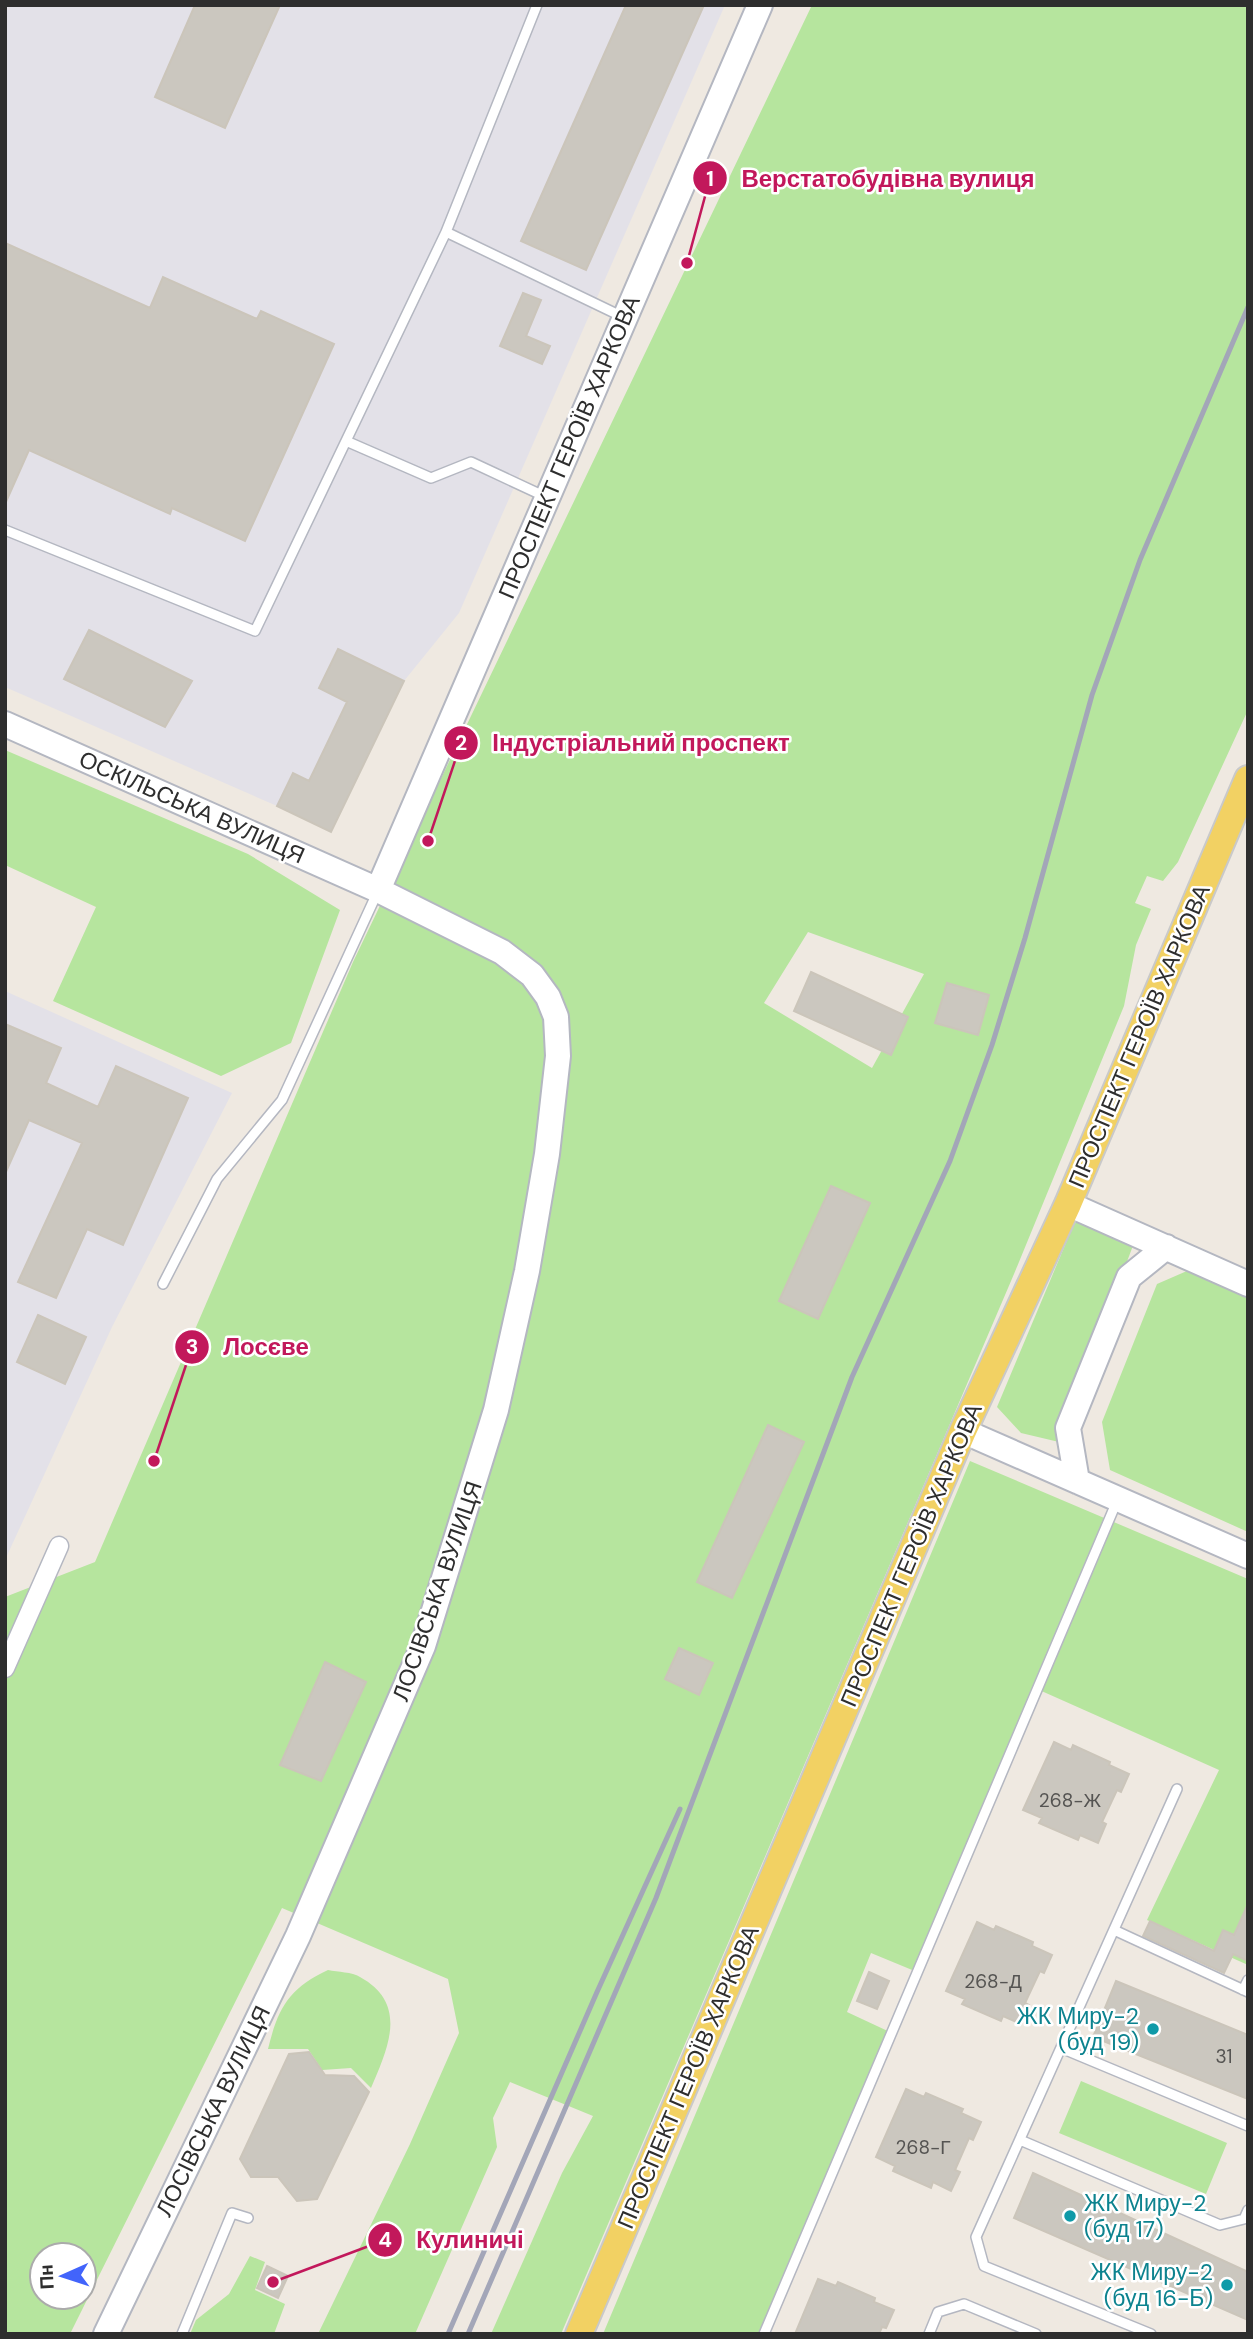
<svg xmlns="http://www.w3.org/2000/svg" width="1253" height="2339" viewBox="0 0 1253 2339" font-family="'DM Sans',sans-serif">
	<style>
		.industrial { fill: #e3e1e8 }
		.green { fill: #b6e59e; fill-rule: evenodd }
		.building { fill: #cbc7bf; stroke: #cbc5ba; stroke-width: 2 }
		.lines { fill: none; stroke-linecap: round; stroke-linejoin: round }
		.lane-casing { stroke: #b4b7c1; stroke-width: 12 }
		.street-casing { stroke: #b4b7c1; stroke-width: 21 }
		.secondary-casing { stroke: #b4b7c1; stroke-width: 28 }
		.primary-casing { stroke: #c9c9c9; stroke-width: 30 }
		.lane { stroke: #fff; stroke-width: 9 }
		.street { stroke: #fff; stroke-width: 18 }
		.secondary { stroke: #fff; stroke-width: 24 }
		.primary { stroke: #f2d163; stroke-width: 26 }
		.rail { stroke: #a3a6b8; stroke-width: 5 }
		.culture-dot { fill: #0f9aa8; stroke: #fff; stroke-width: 2.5 }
		.labels { text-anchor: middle; stroke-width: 5; stroke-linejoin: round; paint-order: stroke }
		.number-label { font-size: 19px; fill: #555452 }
		.street-label { font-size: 23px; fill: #2e2e2e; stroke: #fff }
		.culture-label { font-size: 23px; fill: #0d838f; stroke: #fff; text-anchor: end }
		.leader { fill: none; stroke: #c2185b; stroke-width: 2.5 }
		.callout-dot { fill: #c2185b; stroke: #fff; stroke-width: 2.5 }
		.mark-label { font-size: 21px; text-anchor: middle; font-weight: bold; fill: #fff }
		.callout-label { font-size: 24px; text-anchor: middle; font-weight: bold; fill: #c2185b; stroke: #fff; stroke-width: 5; stroke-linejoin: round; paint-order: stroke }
	</style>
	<rect width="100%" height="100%" fill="#efe9e1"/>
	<!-- industrial -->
	<path class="industrial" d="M5,5H725L459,613L404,681L328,830L277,806L5,687Z
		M5,991L232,1093L112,1327L5,1560Z"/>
	<!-- green -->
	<path class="green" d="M812,5H1248V710L1178,862L1163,881L1147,876L1135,903L1151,909L1136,945L1124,1006L1014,1274L561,2334H491L562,2173L593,2116L510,2082L493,2118L497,2147L415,2334H318L410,2144L459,2033L448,1979L282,1908L70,2334H5V1597L95,1562L353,962ZM808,932L924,974L872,1068L764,1003ZM42,2255H84V2297H42Z
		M5,750L248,854L340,910L291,1043L221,1076L53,1001L96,907L5,865Z
		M1076,1219L1134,1243L1059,1442L1021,1433L997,1407Z
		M1203,1264L1248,1283V1532L1110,1470L1102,1422L1157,1284Z
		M970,1461L1248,1579V1965L1147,1920L1219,1770L1037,1689L917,1972L871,1953L847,2012L892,2033L764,2334H603Z
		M328,1970C338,1972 352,1972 360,1977C409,2004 388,2048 371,2088L351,2068L322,2070L308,2049H268C278,2008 289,1988 328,1970Z
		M1081,2081L1227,2143L1206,2194L1059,2133Z
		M250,2256L265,2262L255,2290L285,2304L274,2334H190L196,2320L229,2294Z"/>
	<!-- building -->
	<path class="building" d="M195,5H280L225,128L155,97Z
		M626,5H704L586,270L521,241Z
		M5,243L150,308L163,277L257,319L261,311L334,344L245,541L172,508L170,514L29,450L5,504Z
		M523,293L541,300L526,336L550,346L542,364L500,346Z
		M89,630L192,681L165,727L64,679Z
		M338,649L404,681L331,832L277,806L293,773L309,781L347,702L319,688Z
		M811,972L908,1017L891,1055L794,1011Z
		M947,983L989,995L978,1035L935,1023Z
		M5,1024L61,1048L46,1083L98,1107L116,1066L188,1098L123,1245L87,1229L56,1298L18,1282L82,1143L29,1120L5,1174Z
		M831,1186L870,1203L818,1319L779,1301Z
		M38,1315L86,1337L65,1384L17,1362Z
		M768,1425L804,1442L732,1598L697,1582Z
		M679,1648L713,1663L699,1695L665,1679Z
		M325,1662L366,1682L321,1781L280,1765Z
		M1054,1742L1071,1750L1073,1745L1110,1762L1109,1765L1129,1774L1121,1792L1117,1790L1102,1822L1106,1824L1098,1843L1080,1835L1078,1840L1039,1823L1042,1818L1023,1810Z
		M1248,1904V1961L1233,1954L1224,1973L1143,1936L1150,1921L1214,1951L1223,1930L1234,1935Z
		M977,1922L994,1930L996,1926L1033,1942L1032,1946L1052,1955L1044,1973L1040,1971L1025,2003L1029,2005L1021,2024L1003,2016L1001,2021L962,2004L965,1999L946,1991Z
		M869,1972L889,1981L877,2009L857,2001Z
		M1116,1981L1248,2035V2099L1093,2037Z
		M309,2052L325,2075L354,2076L369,2092L317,2199L297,2201L278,2177H251L240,2159L289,2054Z
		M906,2089L924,2097L926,2093L963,2109L961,2113L981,2122L973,2140L969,2138L955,2170L960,2172L951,2191L933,2182L931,2188L893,2171L895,2166L876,2157Z
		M1033,2173L1248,2272V2320L1014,2218Z
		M267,2266L288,2276L278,2298L257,2288Z
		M818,2279L836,2286L838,2282L875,2298L874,2302L894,2310L886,2328L882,2327L879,2334H795Z"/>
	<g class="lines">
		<!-- lane casing -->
		<g class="lane-casing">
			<path id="lane" d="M537,5L446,232L623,317
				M346,441L431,478L471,462L546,497
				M5,530L255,631L446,232
				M163,1284L217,1179L282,1100L378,891
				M1114,1930L1248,1992
				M1243,1990L1248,1980
				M1061,2048L1248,2126
				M1020,2140L1220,2225L1244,2219L1248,2210
				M182,2334L232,2213L248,2218
				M764,2334L1117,1501
				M929,2334L938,2312L964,2304L1036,2334
				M1151,2334L984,2266L976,2237L1177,1789"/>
		</g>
		<!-- street casing -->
		<g class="street-casing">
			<path id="street" d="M5,1668L59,1546"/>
		</g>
		<!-- secondary casing -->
		<g class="secondary-casing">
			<path id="secondary" d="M5,724L378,890L502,952L532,975L548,997L556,1017L558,1056L547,1154L527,1271L496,1410L423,1646L298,1936L106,2334
				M378,890L760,5
				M1068,1204L1248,1284
				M963,1431L1248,1556
				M1077,1481L1068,1428L1129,1277L1166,1247"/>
		</g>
		<!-- primary casing -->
		<g class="primary-casing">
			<path id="primary" d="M579,2334L963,1431L1068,1204L1248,779"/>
		</g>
		<!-- lane -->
		<use href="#lane" class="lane"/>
		<!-- street -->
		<use href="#street" class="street"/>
		<!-- secondary -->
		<use href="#secondary" class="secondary"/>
		<!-- primary -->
		<use href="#primary" class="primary"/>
		<!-- rail -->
		<path class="rail" d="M448,2334L597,1992L680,1809
			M468,2334L656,1898L852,1377L950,1161L992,1045L1025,938L1092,695L1140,560L1248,307"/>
	</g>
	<!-- markers -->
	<g class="culture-dot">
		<circle cx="1153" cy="2029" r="7"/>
		<circle cx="1070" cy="2216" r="7"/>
		<circle cx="1227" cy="2285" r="7"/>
	</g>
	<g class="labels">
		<!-- number labels -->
		<g class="number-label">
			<text x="1070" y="1807">268-Ж</text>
			<text x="993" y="1988">268-Д</text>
			<text x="1224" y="2063">31</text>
			<text x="923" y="2154">268-Г</text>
		</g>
		<!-- street labels -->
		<g class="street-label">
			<text transform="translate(569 447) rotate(-67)" y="8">ПРОСПЕКТ ГЕРОЇВ ХАРКОВА</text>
			<text transform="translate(192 807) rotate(24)" y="8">ОСКІЛЬСЬКА ВУЛИЦЯ</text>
			<text transform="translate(1139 1036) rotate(-67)" y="8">ПРОСПЕКТ ГЕРОЇВ ХАРКОВА</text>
			<text transform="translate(911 1555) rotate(-67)" y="8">ПРОСПЕКТ ГЕРОЇВ ХАРКОВА</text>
			<text transform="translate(437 1591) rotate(-71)" y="8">ЛОСІВСЬКА ВУЛИЦЯ</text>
			<text transform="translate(688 2077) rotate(-67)" y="8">ПРОСПЕКТ ГЕРОЇВ ХАРКОВА</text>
			<text transform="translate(213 2111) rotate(-64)" y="8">ЛОСІВСЬКА ВУЛИЦЯ</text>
		</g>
		<!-- culture labels -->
		<g class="culture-label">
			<text x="1139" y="2024">ЖК Миру-2<tspan x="1139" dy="26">(буд 19)</tspan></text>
			<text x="1084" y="2211" text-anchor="start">ЖК Миру-2<tspan x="1084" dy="26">(буд 17)</tspan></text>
			<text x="1213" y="2280">ЖК Миру-2<tspan x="1213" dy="26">(буд 16-Б)</tspan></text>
		</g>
	</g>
	<!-- callouts -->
	<path class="leader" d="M687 263L710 178M428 841L461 743M154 1461L192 1347M273 2282L385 2240"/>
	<g class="callout-dot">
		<circle cx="687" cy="263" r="7"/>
		<circle cx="428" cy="841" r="7"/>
		<circle cx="154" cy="1461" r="7"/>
		<circle cx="273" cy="2282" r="7"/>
		<circle cx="710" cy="178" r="18"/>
		<circle cx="461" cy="743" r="18"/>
		<circle cx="192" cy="1347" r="18"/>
		<circle cx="385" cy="2240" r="18"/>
	</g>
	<g class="mark-label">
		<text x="710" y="186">1</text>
		<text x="461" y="750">2</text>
		<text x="192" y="1354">3</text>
		<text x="385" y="2247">4</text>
	</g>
	<g class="callout-label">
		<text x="888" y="187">Верстатобудівна вулиця</text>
		<text x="641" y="751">Індустріальний проспект</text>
		<text x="266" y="1355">Лосєве</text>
		<text x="470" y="2248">Кулиничі</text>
	</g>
	<!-- border -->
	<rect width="1253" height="2339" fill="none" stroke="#2e2e2e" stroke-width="14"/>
	<!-- north arrow -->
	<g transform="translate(63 2276) rotate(267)"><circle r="33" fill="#ffffff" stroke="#ababab" stroke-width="2"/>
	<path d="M0-5L12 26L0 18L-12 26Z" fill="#4264fb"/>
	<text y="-10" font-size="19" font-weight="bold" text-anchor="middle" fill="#2e2e2e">Пн</text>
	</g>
</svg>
